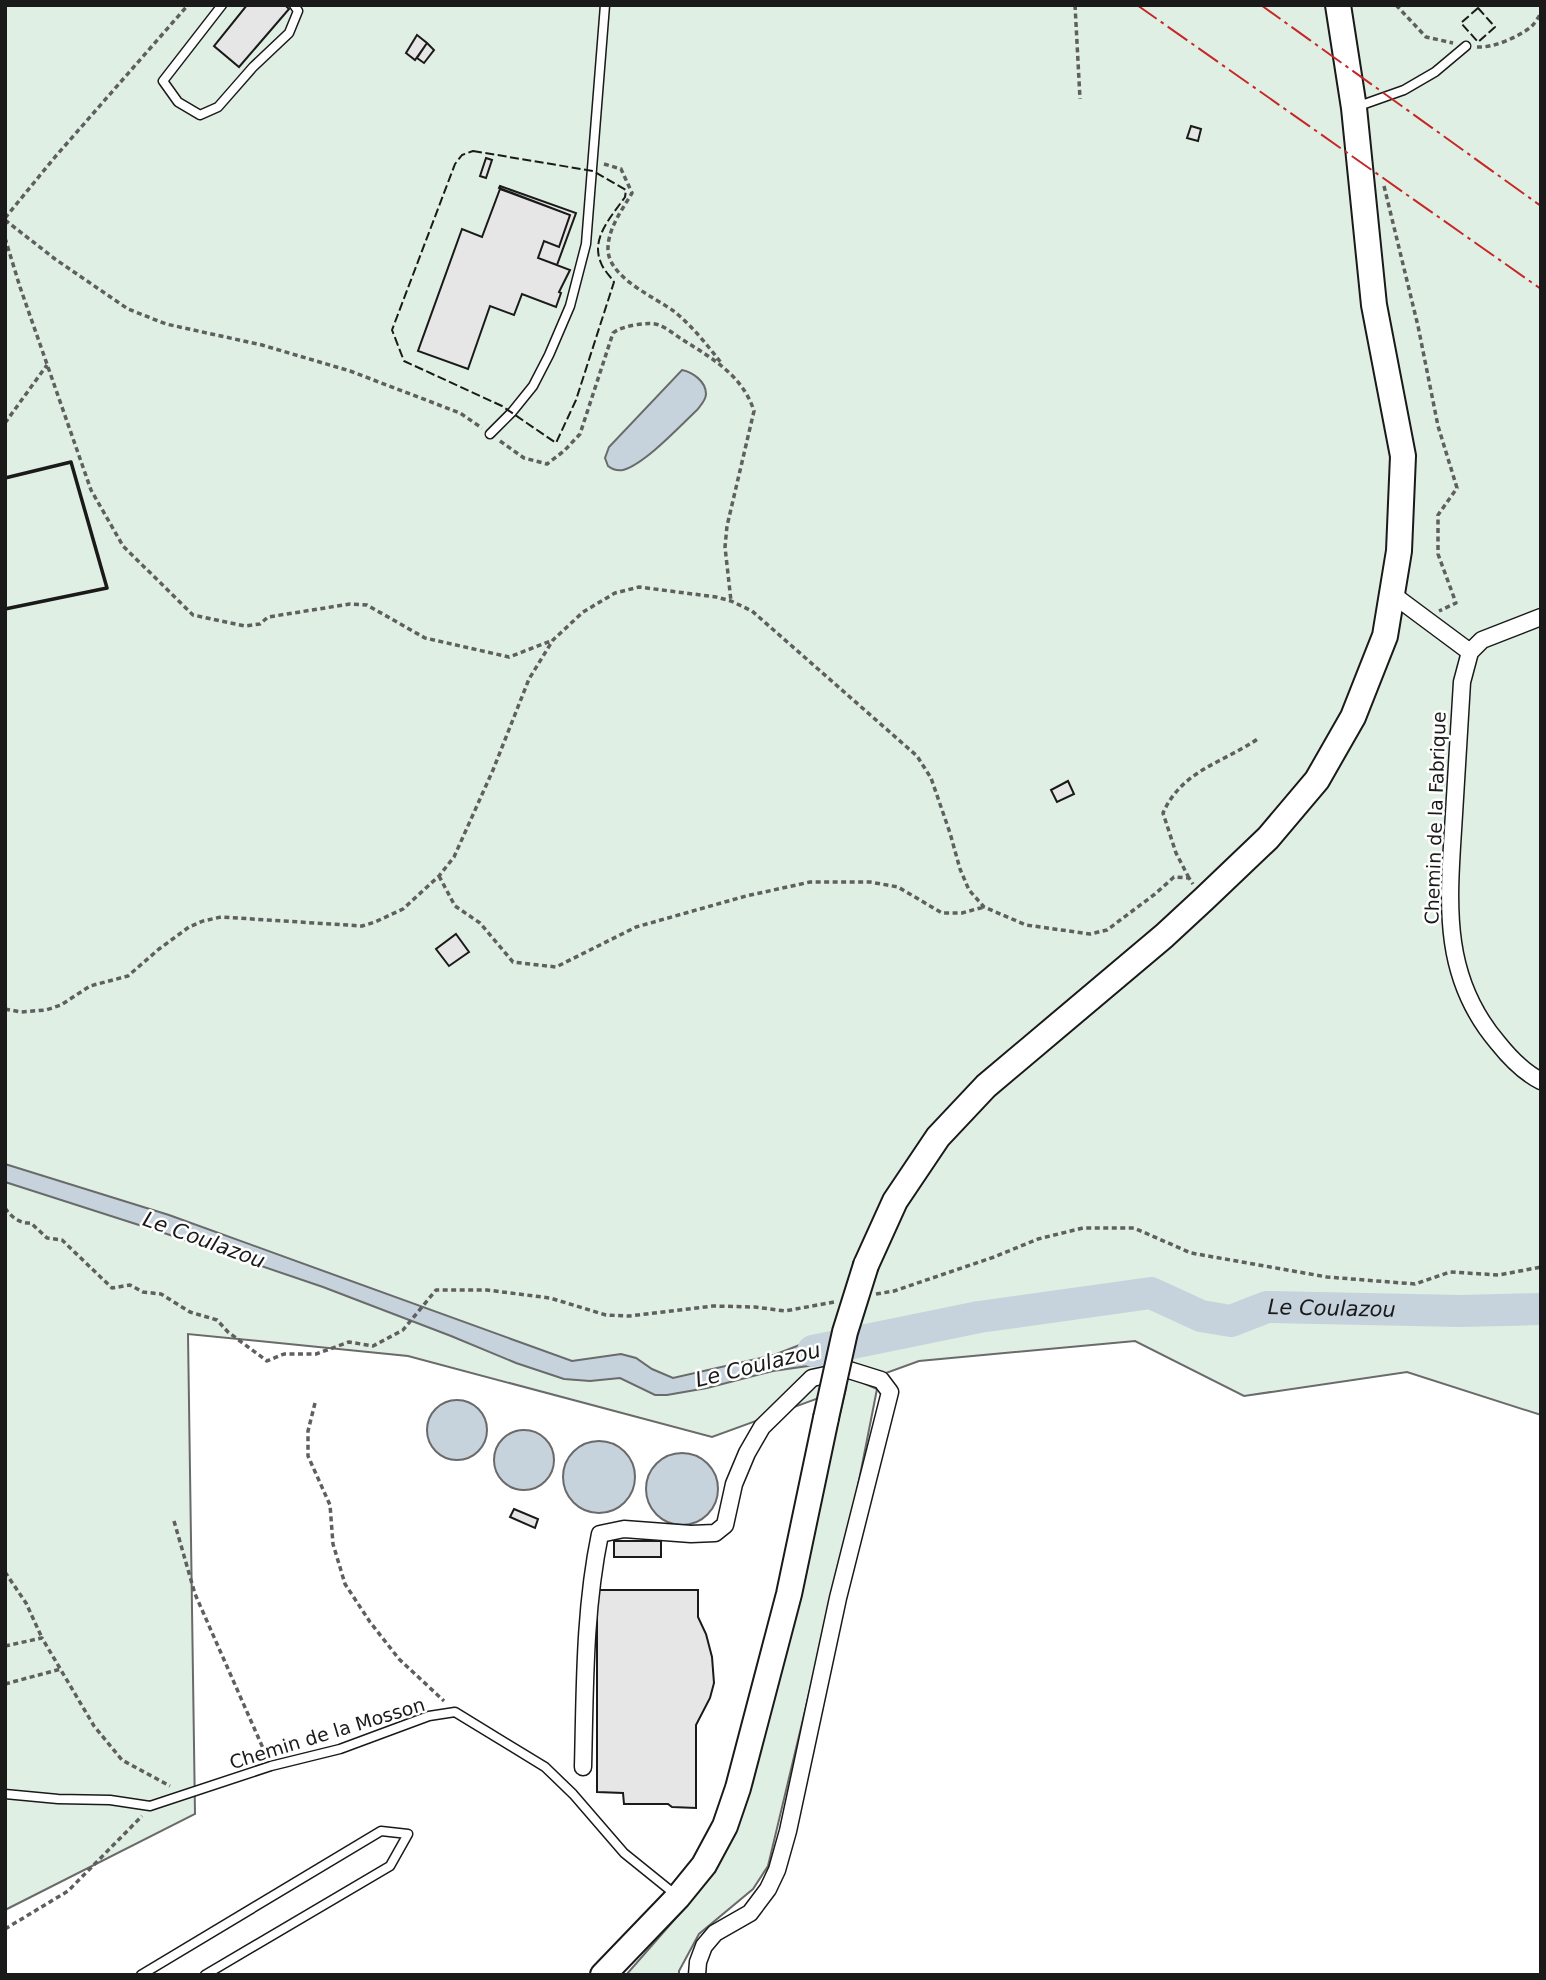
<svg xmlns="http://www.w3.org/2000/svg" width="1546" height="1980" viewBox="0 0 1546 1980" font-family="'DejaVu Sans',sans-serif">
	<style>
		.green { fill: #e0efe3; stroke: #6a6a6a; stroke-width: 2 }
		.water { fill: #c6d2dc; stroke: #6a6a6a; stroke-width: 2 }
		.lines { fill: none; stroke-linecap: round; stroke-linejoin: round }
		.river { stroke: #c6d2dc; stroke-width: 32 }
		.building { fill: #e6e6e6; stroke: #1a1a1a; stroke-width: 2 }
		.lane-casing { stroke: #1a1a1a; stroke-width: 11 }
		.street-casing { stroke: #1a1a1a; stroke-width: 19 }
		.primary-casing { stroke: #1a1a1a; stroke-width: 28 }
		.path { stroke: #5f5f5f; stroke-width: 3.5; stroke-dasharray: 5 3.5; stroke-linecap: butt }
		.lane { stroke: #fff; stroke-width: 8 }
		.street { stroke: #fff; stroke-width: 16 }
		.primary { stroke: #fff; stroke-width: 24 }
		.primary-bridge-casing { stroke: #1a1a1a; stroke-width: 28; stroke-linecap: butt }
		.primary-bridge { stroke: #fff; stroke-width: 24 }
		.fence { stroke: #1a1a1a; stroke-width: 2; stroke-dasharray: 9 3.5; stroke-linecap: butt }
		.wall { stroke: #1a1a1a; stroke-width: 3.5 }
		.power { stroke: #c62828; stroke-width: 2; stroke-dasharray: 24 5 3.5 5; stroke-linecap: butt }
		.labels { text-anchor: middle; stroke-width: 5; stroke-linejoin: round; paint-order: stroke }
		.street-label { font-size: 19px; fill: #1a1a1a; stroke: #fff }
		.water-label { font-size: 21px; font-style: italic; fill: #1a1a1a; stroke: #fff }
	</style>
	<rect width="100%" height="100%" fill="#fff"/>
	<!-- green -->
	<path class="green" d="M5,5H1541V1415L1407,1372L1244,1396L1135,1341L919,1361L861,1382L877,1389L855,1501L768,1866L753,1889L699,1934L679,1971V1975H626L683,1910L734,1823L752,1785L846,1388L712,1437L408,1356L188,1334L195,1814L5,1910Z"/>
	<!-- water -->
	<path class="water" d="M682,370C692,372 706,381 706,394C706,400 701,405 697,410C680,426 645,464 623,470C617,471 613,470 608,466L605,458L609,447Z
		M5,1164L169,1215L572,1361L621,1354L636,1358L652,1369L673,1378L774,1355L820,1337L842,1332L834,1359L808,1366L773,1371L707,1388L667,1395H655L620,1378L590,1381L564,1379L516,1363L451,1336L323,1287L167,1234L5,1182Z
		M427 1430a30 30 0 1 1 60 0a30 30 0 1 1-60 0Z
		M494 1460a30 30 0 1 1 60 0a30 30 0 1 1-60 0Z
		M563 1477a36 36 0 1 1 72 0a36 36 0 1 1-72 0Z
		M646 1489a36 36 0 1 1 72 0a36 36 0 1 1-72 0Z"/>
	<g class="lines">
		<!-- river -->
		<path class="river" id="s1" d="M813,1351L979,1317L1151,1293L1201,1316L1231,1321L1267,1307L1460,1311L1541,1309"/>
	</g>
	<!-- building -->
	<path class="building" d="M247,5H285L289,9L239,67L214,46Z
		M417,35L427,43L415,60L406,53Z
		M427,43L434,50L424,63L417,58Z
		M1191,126L1201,129L1198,141L1187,138Z
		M486,158L492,160L486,178L480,176Z
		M500,186L576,213L557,265L538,258L544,241L559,247L570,215L499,188Z
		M500,189L570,215L559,247L544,241L538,258L570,270L559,292L561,293L556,307L522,294L514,315L490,306L468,369L418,351L462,229L482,237Z
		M1068,781L1074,794L1057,802L1051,790Z
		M456,934L469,952L449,966L436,949Z
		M514,1509L538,1519L535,1528L510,1517Z
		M614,1541H661V1557H614Z
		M597,1590H698V1617L706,1634L712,1657L714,1683L710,1698L696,1725V1808L672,1807L668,1804H624L623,1793L597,1792Z"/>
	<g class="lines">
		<!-- lane casing -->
		<g class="lane-casing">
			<path id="lane" d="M222,5L163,81L178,102L200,115L218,107L253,67L289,33L298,11L294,5
				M1356,107L1404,90L1435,72L1466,46
				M490,434L512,412L533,386L549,355L570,306L586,244L605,5
				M5,1794L58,1799L110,1800L150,1806L271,1766L340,1749L429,1716L455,1712L545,1767L573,1794L624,1853L676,1895
				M141,1975L381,1831L408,1834L390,1866L205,1975"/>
		</g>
		<!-- street casing -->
		<g class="street-casing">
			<path id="street" d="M1392,594L1470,652
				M1541,617L1482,640L1470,652L1462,682C1459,726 1457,770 1454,814C1449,898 1439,974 1498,1043C1510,1058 1523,1072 1541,1081
				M583,1767C585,1689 584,1611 600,1534L624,1529L691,1534L715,1533L725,1525L734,1484L747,1453L762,1427L812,1378L849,1370L881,1380L890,1392L838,1598L788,1831L777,1870L768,1889L750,1913L715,1933L704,1946L698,1962L697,1975"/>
		</g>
		<!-- primary casing -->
		<g class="primary-casing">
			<path id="primary" d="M866,1265L895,1201L938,1137L986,1086L1164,936L1204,899L1268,838L1317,780L1353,717L1385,636L1399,551L1403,456L1374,305L1354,108L1338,5
				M603,1975L678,1897L704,1865L725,1826L738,1788L789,1594L826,1418"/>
		</g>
		<!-- path -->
		<path class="path" d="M1075,5L1080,99
			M1396,5L1426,37L1453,43
			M1477,47C1494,48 1518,37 1531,27C1535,23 1538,18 1541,13
			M604,164L621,169L632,193C622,210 609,227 608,247C606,277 655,297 675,312C693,327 708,346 722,364
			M1384,186L1418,326L1438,426L1457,488L1438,515V554L1456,603L1439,611
			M5,218L55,157L188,5
			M5,220L55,259L128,309L166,324L262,345L350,371L460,413L482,428
			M5,238L20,287L91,490L123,546L193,615L245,626L260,624L268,617L350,604L367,605L425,638L509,657L551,641
			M5,423L47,365
			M500,441L524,458L547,464L564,451L580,434L613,333C621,326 649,321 659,325C667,328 675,335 683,340C712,358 743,376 754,411L727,526L725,547L731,601
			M439,876L455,906L480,923L513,962L556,967L636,927L746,896L810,882H870L898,887L942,913H962L984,907
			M1189,878L1176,853L1163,813C1182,770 1223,763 1259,738
			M5,1009L21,1012L46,1010L61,1005L90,986L128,976L159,949L189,927L203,921L221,917L362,926L375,922L403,909L439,876L454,857L493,770L529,679L553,640L583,612L615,593L639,587L716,597L731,601L752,611L917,756L931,778L950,833L960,869L969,890L984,907L1026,925L1090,934L1107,930L1155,894L1174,877L1189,878L1193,884
			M5,1208C11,1217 20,1224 31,1223L47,1238L62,1240L112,1288L130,1285L143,1292L161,1294L190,1312L217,1320L228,1332L267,1361L284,1354H316L349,1342L373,1346L403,1330L436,1290H487L550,1298L606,1315L629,1316L713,1306L755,1307L785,1311L834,1302
			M876,1294L894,1291L994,1257L1038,1239L1083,1228H1134L1191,1253L1327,1277L1415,1284L1450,1272L1499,1275L1541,1267
			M315,1403L308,1431V1456L330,1505L333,1544L345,1584L370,1622L399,1659L444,1701
			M174,1521L195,1594L266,1755
			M5,1572L26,1603L42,1638
			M5,1646L42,1638L94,1726L122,1760L170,1786
			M5,1684L61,1669
			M5,1929L68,1891L142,1816"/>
		<!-- lane -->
		<use href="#lane" class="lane"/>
		<!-- street -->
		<use href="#street" class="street"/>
		<!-- primary -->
		<use href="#primary" class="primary"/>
		<!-- primary-bridge casing -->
		<g class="primary-bridge-casing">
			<path id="primary-bridge" d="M826,1418L845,1332L866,1265"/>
		</g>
		<!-- primary-bridge -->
		<use href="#primary-bridge" class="primary-bridge"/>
		<!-- fence -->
		<path class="fence" d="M1478,8L1495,27L1478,42L1461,23Z
			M473,151L593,171L626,190L625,197C612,216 590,238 601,263C603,269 610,276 614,282L576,400L556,443L502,406L404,361L392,330L455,164L462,155Z"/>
		<!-- wall -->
		<path class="wall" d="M5,478L71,462L107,588L5,609"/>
		<!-- power -->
		<path class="power" d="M1137,5L1541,289
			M1261,5L1541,206"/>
	</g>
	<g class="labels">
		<!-- street labels -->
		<g class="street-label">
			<text transform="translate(1435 818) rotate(-88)" y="7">Chemin de la Fabrique</text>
			<text transform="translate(327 1733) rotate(-17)" y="7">Chemin de la Mosson</text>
		</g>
		<!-- water labels -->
		<g class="water-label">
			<text transform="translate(204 1240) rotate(20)" y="7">Le Coulazou</text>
			<text dy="7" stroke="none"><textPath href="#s1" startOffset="532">Le Coulazou</textPath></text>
			<text transform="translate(758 1365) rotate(-14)" y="7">Le Coulazou</text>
		</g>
	</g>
	<!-- border -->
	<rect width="1546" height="1980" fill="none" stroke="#1a1a1a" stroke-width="14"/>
</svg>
